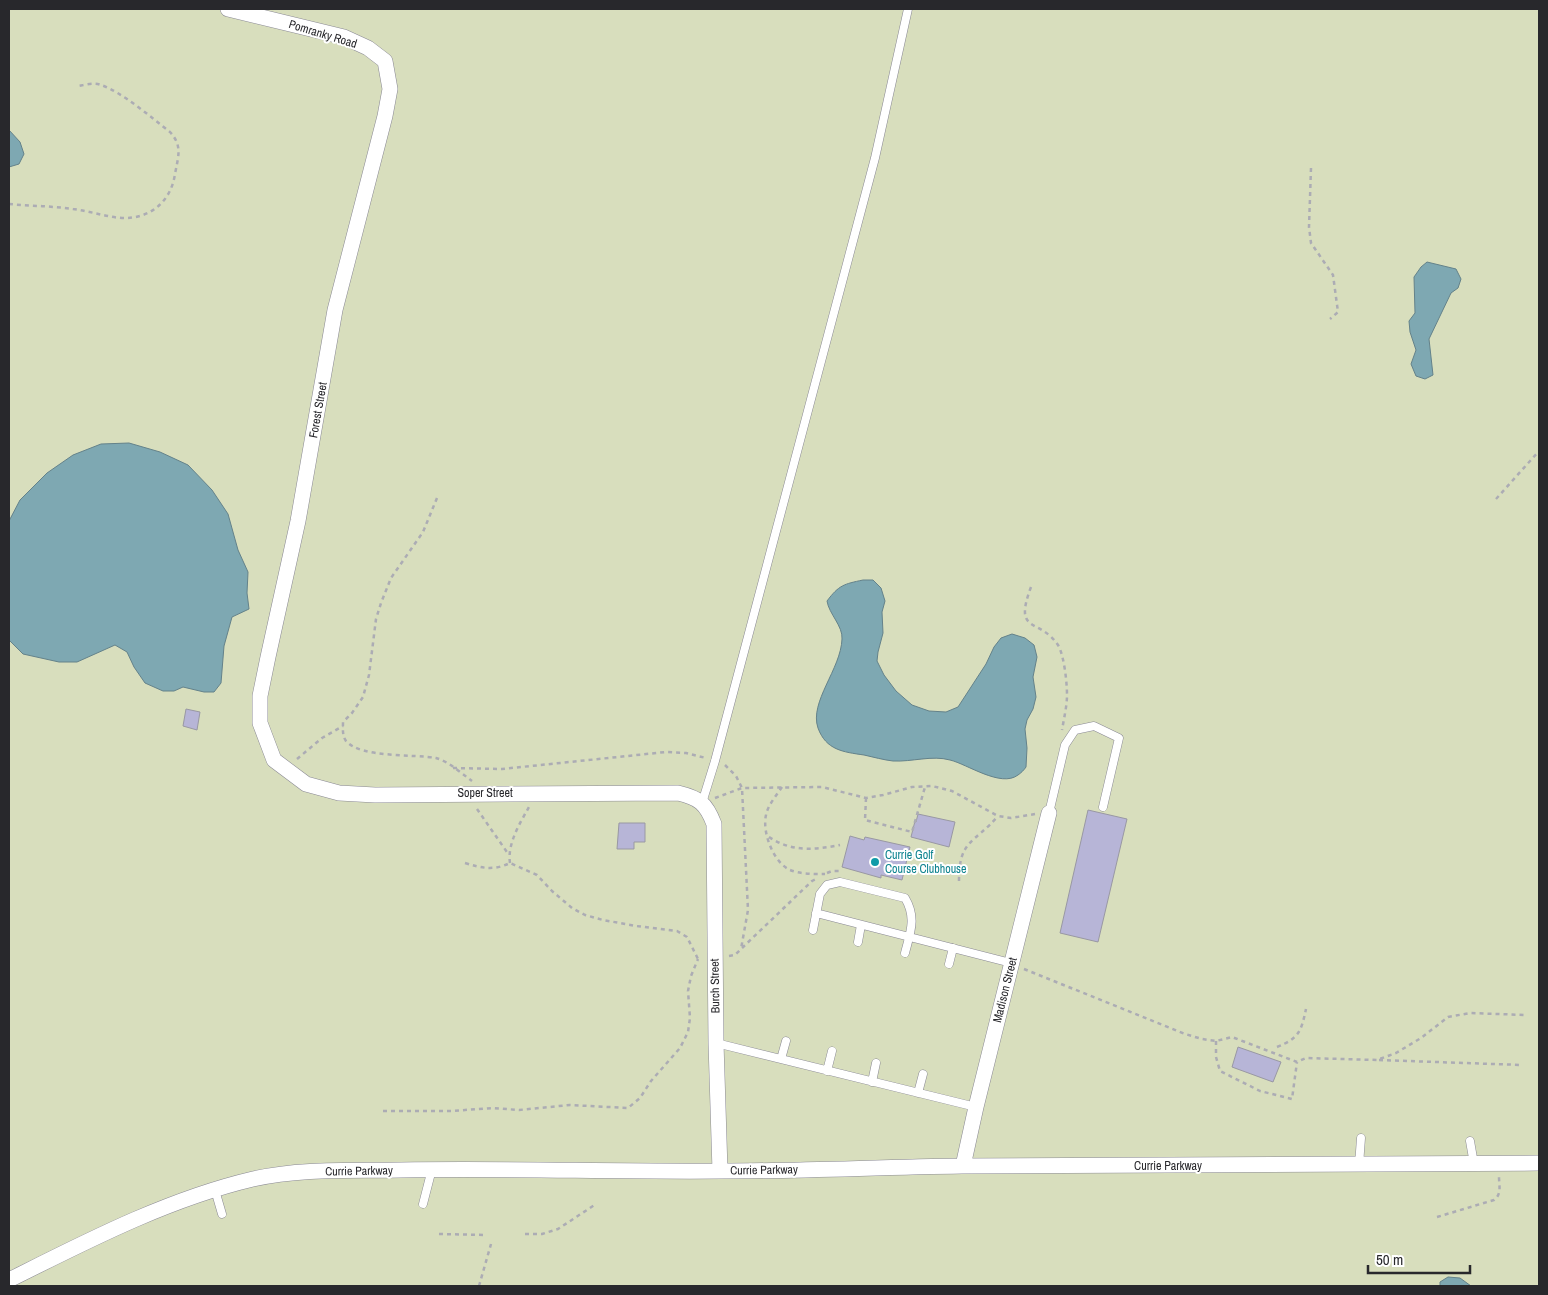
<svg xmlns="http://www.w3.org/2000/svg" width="1548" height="1295" viewBox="0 0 1548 1295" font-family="'Archivo Narrow',sans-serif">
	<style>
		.green { fill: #d8debd }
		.water { fill: #7ea8b2; stroke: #64828a }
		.building { fill: #b7b5d7; stroke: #9998a3 }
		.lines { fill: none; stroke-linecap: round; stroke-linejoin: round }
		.lane-casing { stroke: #8a8994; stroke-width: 9 }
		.street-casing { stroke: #8a8994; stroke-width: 16 }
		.path { stroke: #acacb4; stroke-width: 2.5; stroke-dasharray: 4 4; stroke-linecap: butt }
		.lane { stroke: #fff; stroke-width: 8 }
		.street { stroke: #fff; stroke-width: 15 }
		.culture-dot { fill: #0f9aa8; stroke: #fff; stroke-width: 2 }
		.labels { text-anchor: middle; stroke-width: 4; stroke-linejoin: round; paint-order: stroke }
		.street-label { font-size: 12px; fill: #28282c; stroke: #fff }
		.culture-label { font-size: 12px; fill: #0d838f; stroke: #fff; text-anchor: start }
	</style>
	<rect width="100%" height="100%" fill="#f3f3fe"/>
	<!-- green -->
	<path class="green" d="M9,9H1539V1286H9Z"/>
	<!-- water -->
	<path class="water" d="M9,130L20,142L24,154L19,164L9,167Z
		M1427,262L1456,269L1461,279L1458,288L1451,293L1429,339L1433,375L1425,379L1416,376L1411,364L1416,350L1410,332L1409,321L1415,313L1414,277L1421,267Z
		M129,443L160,452L188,465L212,490L228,514L238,550L248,572L247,593L249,609L232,617L224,646L221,683L214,692H204L183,687L174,691H163L145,683L134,667L127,652L115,645L77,662H59L23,654L9,640V521L20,500L47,473L73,455L101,444Z
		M863,580H873L881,588L885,601L882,612L883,633L878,652L877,661L884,675L896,691L912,705L929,711L946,712L958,707L986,664L994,647L1001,638L1012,634L1025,638L1034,645L1037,657L1033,677L1036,697L1033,709L1027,720L1025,729L1027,748L1026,767C1024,770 1021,773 1018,775C1001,788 967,764 950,760C932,755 912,762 893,761C884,760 873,757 864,755C843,752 826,750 818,728C809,702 841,669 842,639C843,626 829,614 827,601C839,585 844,584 863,580Z
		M1448,1277L1460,1278L1471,1286H1440V1282Z"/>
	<!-- building -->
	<path class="building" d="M186,709L200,712L197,730L183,726Z
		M1088,810L1127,819L1098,942L1060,933Z
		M918,814L955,822L949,847L911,837L915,821L916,822Z
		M619,823H645V842H634V849H617Z
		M850,836L864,840L865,837L910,847L902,880L881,875V878L842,867Z
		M1238,1047L1281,1062L1273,1082L1232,1067Z"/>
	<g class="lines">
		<!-- lane casing -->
		<g class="lane-casing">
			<path id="lane" d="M702,803L715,761L875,158L908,9
				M1049,813L1065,745L1075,730L1094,726L1119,738L1103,807
				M816,913L1011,963
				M813,930L820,894L827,885L840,882L905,898C917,918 910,933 905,953
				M858,942L861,925
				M949,964L953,948
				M716,1043L976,1107
				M781,1059L786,1041
				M827,1071L832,1051
				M872,1082L876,1063
				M918,1093L923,1074
				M1470,1141L1474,1164
				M1359,1165L1361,1138
				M215,1190L222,1214
				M423,1204L432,1169"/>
		</g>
		<!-- street casing -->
		<g class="street-casing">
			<path id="street" d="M228,9L344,37L368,48L385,61L390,89L385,116L335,310L298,521L268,657L260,696V723L274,760L306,784L339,793L375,795L678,793C699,798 706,803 714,824L716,1043L720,1171
				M963,1166L976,1107L1049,813
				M9,1280C87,1241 168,1199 253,1179C301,1168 352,1171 401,1170C508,1168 614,1172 721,1171C801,1171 882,1167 962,1166C1155,1164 1347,1165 1539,1163"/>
		</g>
		<!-- path -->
		<path class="path" d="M1311,168L1309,227L1311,243L1333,275L1338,312L1330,319
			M9,204C30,206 52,206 73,209C90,211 106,217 122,218C151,219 171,201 175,174C178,157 183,146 170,132C152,118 122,92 101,85C94,82 85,85 78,86
			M437,498L423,532L391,578L381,603L376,619L369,675L363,697L352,713L343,722C343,729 342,735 346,741C360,758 414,754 436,758C448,761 461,773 472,781
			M1496,499L1539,451
			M1031,587C1013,635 1039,617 1058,645C1064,655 1067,682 1067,695C1067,706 1064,718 1062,730
			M297,759L322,738L343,726
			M725,765L736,776L742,788L748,910L741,949
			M453,768L502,769L666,752L686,753L706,758
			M782,787C776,796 768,805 766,815C762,832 773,862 790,870C800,874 813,874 825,874
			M715,798L742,788L822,787L866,798L883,795L912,787L932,786L952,791L998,816L1011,818L1035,814
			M866,798L865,820L912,832L925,787
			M477,809L509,855
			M769,837C791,852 815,850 840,845
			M465,863C482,868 493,871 510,863L537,875L552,891L572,908L585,915L603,920L636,926L677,931L687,937L698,959H701
			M510,863C507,844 520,823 529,807
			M827,873L832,871H839
			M959,881C959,839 974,844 998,816
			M729,956L735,955L741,949L812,881L818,878
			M1024,969L1185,1034L1202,1039L1216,1041L1232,1037L1297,1062L1306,1058L1377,1060L1396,1053L1421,1038L1448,1017L1470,1013L1525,1015
			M1216,1041V1057L1220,1071L1260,1091L1292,1099L1297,1062
			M1277,1047C1299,1038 1301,1032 1306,1009
			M1379,1060L1522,1065
			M383,1111H451L493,1108L519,1110L570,1105L628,1108L640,1098L651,1081L680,1048L688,1032L690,1018L688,991L691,976L698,959
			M1437,1217L1494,1200C1502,1194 1499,1186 1499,1177
			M439,1234L486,1235
			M525,1234H542L558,1229L596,1204
			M479,1286L491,1244"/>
		<!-- lane -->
		<use href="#lane" class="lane"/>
		<!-- street -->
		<use href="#street" class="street"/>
	</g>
	<!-- markers -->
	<circle class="culture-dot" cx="875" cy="862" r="5"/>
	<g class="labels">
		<!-- street labels -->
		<g class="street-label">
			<text transform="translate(323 34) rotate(17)" y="4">Pomranky Road</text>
			<text transform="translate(318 410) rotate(-80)" y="4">Forest Street</text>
			<text x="485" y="797">Soper Street</text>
			<text transform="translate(715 986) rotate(-91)" y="4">Burch Street</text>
			<text transform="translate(1005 990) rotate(-76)" y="4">Madison Street</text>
			<text x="1168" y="1170">Currie Parkway</text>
			<text transform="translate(764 1170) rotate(-1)" y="4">Currie Parkway</text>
			<text transform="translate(359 1171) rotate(-1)" y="4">Currie Parkway</text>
		</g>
		<!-- culture labels -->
		<g class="culture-label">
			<text x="885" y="859">Currie Golf<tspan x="885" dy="14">Course Clubhouse</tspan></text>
		</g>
	</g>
	<!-- border -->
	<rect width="1548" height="1295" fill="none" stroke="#28282c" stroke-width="20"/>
	<!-- scale -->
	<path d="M1368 1265v8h102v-8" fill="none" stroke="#28282c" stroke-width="2.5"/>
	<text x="1376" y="1265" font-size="15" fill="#28282c" stroke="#ffffff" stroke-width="4" paint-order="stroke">50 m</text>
</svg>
